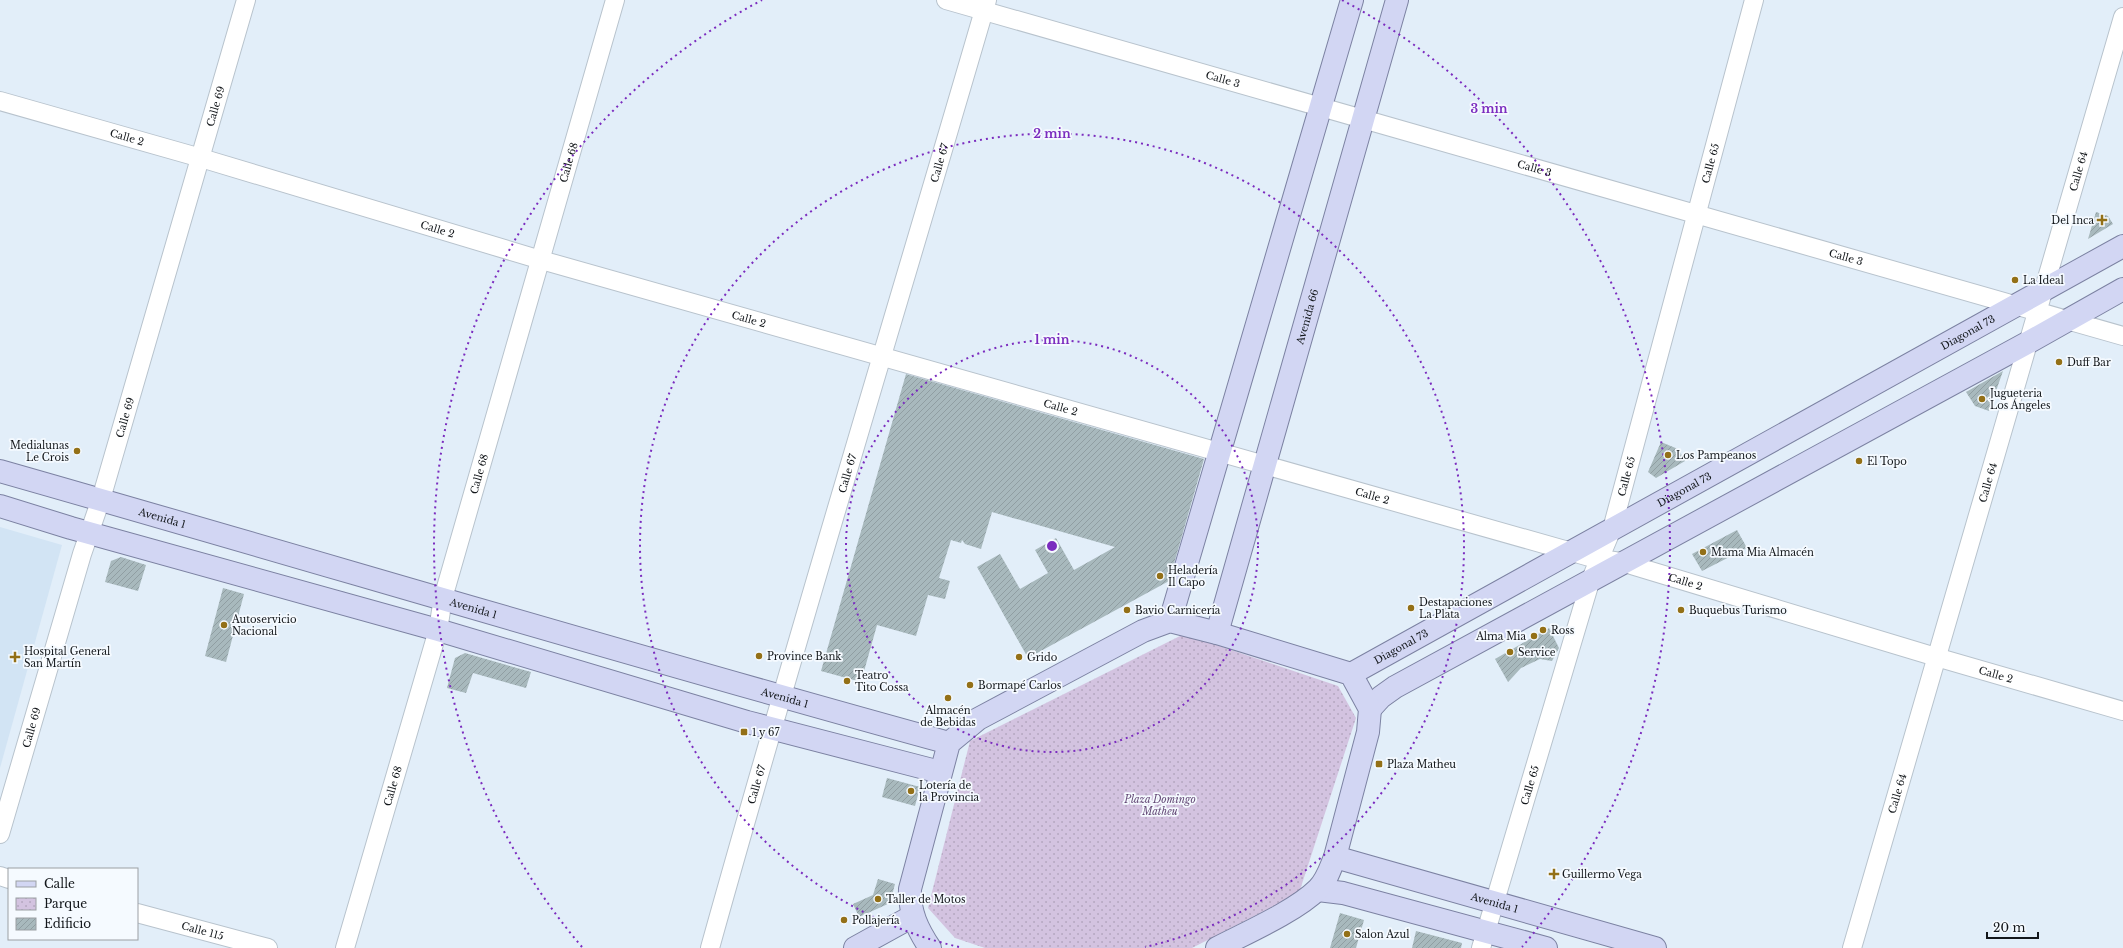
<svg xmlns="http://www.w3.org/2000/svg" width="2123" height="948" viewBox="0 0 2123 948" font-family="'Libre Baskerville',serif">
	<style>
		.built { fill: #d2e4f4 }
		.park { fill: url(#park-dots) }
		.building { fill: url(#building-hatch) }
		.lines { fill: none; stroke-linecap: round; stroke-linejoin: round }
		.minor-casing { stroke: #b8c3cd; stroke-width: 20 }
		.major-casing { stroke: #7c82a2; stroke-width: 24 }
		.minor { stroke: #fff; stroke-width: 18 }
		.major { stroke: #d2d6f3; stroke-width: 22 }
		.ring { fill: none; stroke: #7b2cbf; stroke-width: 2; stroke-dasharray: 2 4 }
		.poi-dot { fill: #937017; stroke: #f5faff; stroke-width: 1.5 }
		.labels { text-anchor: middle; stroke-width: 3.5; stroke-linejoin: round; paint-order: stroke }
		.street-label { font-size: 10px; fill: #13171b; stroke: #f5faff }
		.poi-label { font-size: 10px; fill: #13171b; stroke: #f5faff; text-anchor: start }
		.park-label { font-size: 10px; font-style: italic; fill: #634876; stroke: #f5faff }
		.centre { fill: #7b2cbf; stroke: #f5faff; stroke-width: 2 }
		.ring-label { font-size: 12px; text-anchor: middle; font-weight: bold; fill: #7b2cbf; stroke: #f5faff; stroke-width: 3.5; stroke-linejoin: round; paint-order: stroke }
	</style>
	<defs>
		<pattern id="park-dots" width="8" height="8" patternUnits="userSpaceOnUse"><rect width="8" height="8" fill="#d3c3e0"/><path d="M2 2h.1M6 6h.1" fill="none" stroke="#b4a7c0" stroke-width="1.8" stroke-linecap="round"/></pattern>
		<pattern id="building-hatch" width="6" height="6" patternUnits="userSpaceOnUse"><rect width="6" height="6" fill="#a8b9bd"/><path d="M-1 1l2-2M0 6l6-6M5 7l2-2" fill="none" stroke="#909ea2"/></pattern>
	</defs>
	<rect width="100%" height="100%" fill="#e2eef9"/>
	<!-- built -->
	<path class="built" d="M0,527L62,545L0,768Z"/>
	<!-- park -->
	<path class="park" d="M1184,634L1338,686L1356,718L1299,893L1192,948H985L955,938L928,908L970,741Z"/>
	<!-- building -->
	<path class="building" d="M2096,212L2108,216L2113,224L2088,239Z
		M2003,371L1989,411L1975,406L1966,392Z
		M906,374L1204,459L1169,581L1028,658L977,567L1000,554L1020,589L1048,573L1035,550L1056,538L1074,570L1115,547L992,512L981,549L965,544L962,540L961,543L951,540L939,578L950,581L945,599L928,595L916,636L877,625L861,682L821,671Z
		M1661,442L1678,449L1685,461L1656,478L1648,472Z
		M1737,530L1747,548L1702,571L1692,554Z
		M121,557L146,565L138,591L105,582L111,561Z
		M223,588L244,594L226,662L205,656Z
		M1549,628L1559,648L1552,661L1540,659L1521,668L1508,682L1495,659Z
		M465,653L531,672L526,688L473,673L466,693L447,688L455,658Z
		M887,778L920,787L915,806L882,797Z
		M878,879L895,884L890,903L859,917L853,904L873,895Z
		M1340,913L1364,920L1356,948H1330Z
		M1416,931L1462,943L1461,948H1412Z"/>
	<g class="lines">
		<!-- minor casing -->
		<g class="minor-casing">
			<g id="minor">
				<path id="s1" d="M946,0L2123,336"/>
				<path id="s2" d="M0,101L201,158L541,260L1593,558L1621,562L1936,657L2123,711"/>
				<path id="s3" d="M0,834L82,554L101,499L246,0"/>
				<path d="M0,876L9,879"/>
				<path id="s4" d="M137,913L268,948"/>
				<path id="s5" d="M345,948L438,630L443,598L615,0"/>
				<path id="s6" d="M710,948C798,631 895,316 987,0"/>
				<path id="s7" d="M1481,948L1591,579L1612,529L1754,0"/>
				<path id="s8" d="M1852,948L2123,17"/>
			</g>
		</g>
		<!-- major casing -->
		<g class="major-casing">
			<g id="major">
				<path id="s9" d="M0,471C316,561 631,656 949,743"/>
				<path d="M0,506L71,528L438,630L747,722L940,772"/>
				<path d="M1170,621L1352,0"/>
				<path id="s10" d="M1217,633L1397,0"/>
				<path id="s11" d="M1351,674L2123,246"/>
				<path d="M1370,709L1381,697L1395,687L2029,342L2123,289"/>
				<path id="s12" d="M1335,857L1655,948"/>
				<path d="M1318,890L1343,893L1546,948"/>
				<path d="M855,948L913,916"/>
				<path d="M930,948C918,930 909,912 910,889L949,743L978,719L1143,631L1170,621L1217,633L1351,674L1370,709L1368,732L1335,857C1330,869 1327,880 1318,889C1296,911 1246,933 1217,948"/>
			</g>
		</g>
		<!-- minor -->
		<use href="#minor" class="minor"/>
		<!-- major -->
		<use href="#major" class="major"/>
	</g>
	<!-- distance rings -->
	<g class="ring">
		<circle cx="1052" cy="546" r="206"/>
		<path d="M959 947A412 412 0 1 1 1145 947"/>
		<path d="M582 947A618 618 0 0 1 762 0M1342 0A618 618 0 0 1 1522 947"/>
	</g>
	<!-- markers -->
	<g class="poi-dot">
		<path d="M2100 214h4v4h4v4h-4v4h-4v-4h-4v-4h4z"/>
		<circle cx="2015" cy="280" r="4"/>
		<circle cx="2059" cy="362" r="4"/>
		<circle cx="1982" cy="399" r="4"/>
		<circle cx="77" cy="451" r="4"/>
		<circle cx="1668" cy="455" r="4"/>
		<circle cx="1859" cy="461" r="4"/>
		<circle cx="1703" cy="552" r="4"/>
		<circle cx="1160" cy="576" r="4"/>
		<circle cx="1411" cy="608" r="4"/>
		<circle cx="1127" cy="610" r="4"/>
		<circle cx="1681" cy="610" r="4"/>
		<circle cx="224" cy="625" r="4"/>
		<circle cx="1543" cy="630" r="4"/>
		<circle cx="1534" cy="636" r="4"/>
		<circle cx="1510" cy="652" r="4"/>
		<circle cx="759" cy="656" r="4"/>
		<path d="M13 651h4v4h4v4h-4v4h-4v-4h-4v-4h4z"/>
		<circle cx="1019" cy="657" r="4"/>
		<circle cx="847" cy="681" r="4"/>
		<circle cx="970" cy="685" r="4"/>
		<circle cx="948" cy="698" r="4"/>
		<rect x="740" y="728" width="8" height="8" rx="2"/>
		<rect x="1375" y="760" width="8" height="8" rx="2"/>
		<circle cx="911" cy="791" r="4"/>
		<path d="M1552 868h4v4h4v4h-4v4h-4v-4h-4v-4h4z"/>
		<circle cx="878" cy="899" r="4"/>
		<circle cx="844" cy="920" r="4"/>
		<circle cx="1347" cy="934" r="4"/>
	</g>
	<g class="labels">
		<!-- street labels -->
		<g class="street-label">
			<text dy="4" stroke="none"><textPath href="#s1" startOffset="288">Calle 3</textPath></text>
			<text dy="4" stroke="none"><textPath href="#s3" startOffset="759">Calle 69</textPath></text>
			<text dy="4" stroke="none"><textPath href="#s2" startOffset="132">Calle 2</textPath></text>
			<text dy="4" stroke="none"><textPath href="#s5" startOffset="817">Calle 68</textPath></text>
			<text dy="4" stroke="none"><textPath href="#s6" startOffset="818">Calle 67</textPath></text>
			<text dy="4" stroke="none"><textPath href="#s7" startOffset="818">Calle 65</textPath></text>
			<text dy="4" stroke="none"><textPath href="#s1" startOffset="612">Calle 3</textPath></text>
			<text dy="4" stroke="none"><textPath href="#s8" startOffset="809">Calle 64</textPath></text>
			<text dy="4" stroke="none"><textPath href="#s2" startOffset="456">Calle 2</textPath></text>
			<text dy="4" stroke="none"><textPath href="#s1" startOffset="936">Calle 3</textPath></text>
			<text dy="4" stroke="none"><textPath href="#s10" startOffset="329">Avenida 66</textPath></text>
			<text dy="4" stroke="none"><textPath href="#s2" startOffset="780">Calle 2</textPath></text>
			<text dy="4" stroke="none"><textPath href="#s11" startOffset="705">Diagonal 73</textPath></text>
			<text dy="4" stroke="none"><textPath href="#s2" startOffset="1104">Calle 2</textPath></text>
			<text dy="4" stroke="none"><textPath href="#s3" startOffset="435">Calle 69</textPath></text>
			<text dy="4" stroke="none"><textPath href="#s5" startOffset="493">Calle 68</textPath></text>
			<text dy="4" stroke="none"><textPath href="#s6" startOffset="494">Calle 67</textPath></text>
			<text dy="4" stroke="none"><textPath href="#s7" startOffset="494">Calle 65</textPath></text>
			<text dy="4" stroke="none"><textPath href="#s8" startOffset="485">Calle 64</textPath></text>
			<text dy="4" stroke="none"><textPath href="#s11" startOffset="381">Diagonal 73</textPath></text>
			<text dy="4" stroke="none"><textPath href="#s2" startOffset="1428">Calle 2</textPath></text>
			<text dy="4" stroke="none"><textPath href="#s9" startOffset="169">Avenida 1</textPath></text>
			<text dy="4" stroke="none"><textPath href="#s2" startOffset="1753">Calle 2</textPath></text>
			<text dy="4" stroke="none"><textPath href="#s9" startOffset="493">Avenida 1</textPath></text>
			<text dy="4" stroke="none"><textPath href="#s11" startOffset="57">Diagonal 73</textPath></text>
			<text dy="4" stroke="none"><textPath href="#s2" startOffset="2077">Calle 2</textPath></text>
			<text dy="4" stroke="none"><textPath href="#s9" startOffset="817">Avenida 1</textPath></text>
			<text dy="4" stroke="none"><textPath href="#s3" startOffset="111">Calle 69</textPath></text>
			<text dy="4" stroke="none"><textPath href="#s6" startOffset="170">Calle 67</textPath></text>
			<text dy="4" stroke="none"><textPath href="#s5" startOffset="169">Calle 68</textPath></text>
			<text dy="4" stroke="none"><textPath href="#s7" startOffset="170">Calle 65</textPath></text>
			<text dy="4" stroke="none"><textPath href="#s8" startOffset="161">Calle 64</textPath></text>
			<text dy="4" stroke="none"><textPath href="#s12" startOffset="166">Avenida 1</textPath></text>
			<text dy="4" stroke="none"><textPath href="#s4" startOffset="68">Calle 115</textPath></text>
		</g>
		<!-- poi labels -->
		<g class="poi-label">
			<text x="2094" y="224" text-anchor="end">Del Inca</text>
			<text x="2023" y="284">La Ideal</text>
			<text x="2067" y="366">Duff Bar</text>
			<text x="1990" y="397">Jugueteria<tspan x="1990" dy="12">Los Ángeles</tspan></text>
			<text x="69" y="449" text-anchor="end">Medialunas<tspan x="69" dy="12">Le Crois</tspan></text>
			<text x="1676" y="459">Los Pampeanos</text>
			<text x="1867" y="465">El Topo</text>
			<text x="1711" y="556">Mama Mia Almacén</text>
			<text x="1168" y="574">Heladería<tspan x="1168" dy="12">Il Capo</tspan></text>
			<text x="1419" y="606">Destapaciones<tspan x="1419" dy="12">La Plata</tspan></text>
			<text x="1135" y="614">Bavio Carnicería</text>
			<text x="1689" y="614">Buquebus Turismo</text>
			<text x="232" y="623">Autoservicio<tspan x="232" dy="12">Nacional</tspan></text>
			<text x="1551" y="634">Ross</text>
			<text x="1526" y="640" text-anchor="end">Alma Mia</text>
			<text x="24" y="655">Hospital General<tspan x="24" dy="12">San Martín</tspan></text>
			<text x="1518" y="656">Service</text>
			<text x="767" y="660">Province Bank</text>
			<text x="1027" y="661">Grido</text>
			<text x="855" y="679">Teatro<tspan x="855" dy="12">Tito Cossa</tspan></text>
			<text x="978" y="689">Bormapé Carlos</text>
			<text x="948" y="714" text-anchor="middle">Almacén<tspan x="948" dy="12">de Bebidas</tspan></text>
			<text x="752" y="736">1 y 67</text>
			<text x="1387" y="768">Plaza Matheu</text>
			<text x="919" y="789">Lotería de<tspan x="919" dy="12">la Provincia</tspan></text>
			<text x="1562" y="878">Guillermo Vega</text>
			<text x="886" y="903">Taller de Motos</text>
			<text x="852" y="924">Pollajería</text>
			<text x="1355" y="938">Salon Azul</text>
		</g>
		<!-- park labels -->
		<g class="park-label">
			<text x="1160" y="803">Plaza Domingo<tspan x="1160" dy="12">Matheu</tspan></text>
		</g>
	</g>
	<circle cx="1052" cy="546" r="6" class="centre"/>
	<g class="ring-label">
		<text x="1489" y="113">3 min</text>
		<text x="1052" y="138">2 min</text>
		<text x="1052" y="344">1 min</text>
	</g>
	<!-- legend -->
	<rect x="8" y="868" width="130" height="72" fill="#f5faff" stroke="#9b9fa4"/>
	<rect x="16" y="881" width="20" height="6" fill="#d2d6f3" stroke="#9b9fa4"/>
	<text x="44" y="888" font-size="12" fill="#13171b">Calle</text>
	<rect x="16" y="898" width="20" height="12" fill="url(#park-dots)" stroke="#9b9fa4"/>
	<text x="44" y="908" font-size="12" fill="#13171b">Parque</text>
	<rect x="16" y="918" width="20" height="12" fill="url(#building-hatch)" stroke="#9b9fa4"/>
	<text x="44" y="928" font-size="12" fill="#13171b">Edificio</text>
	<!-- scale -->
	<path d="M1987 932v6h51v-6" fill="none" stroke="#13171b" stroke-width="2"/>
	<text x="1993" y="932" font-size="12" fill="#13171b" stroke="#f5faff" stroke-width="3" paint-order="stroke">20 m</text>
</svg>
